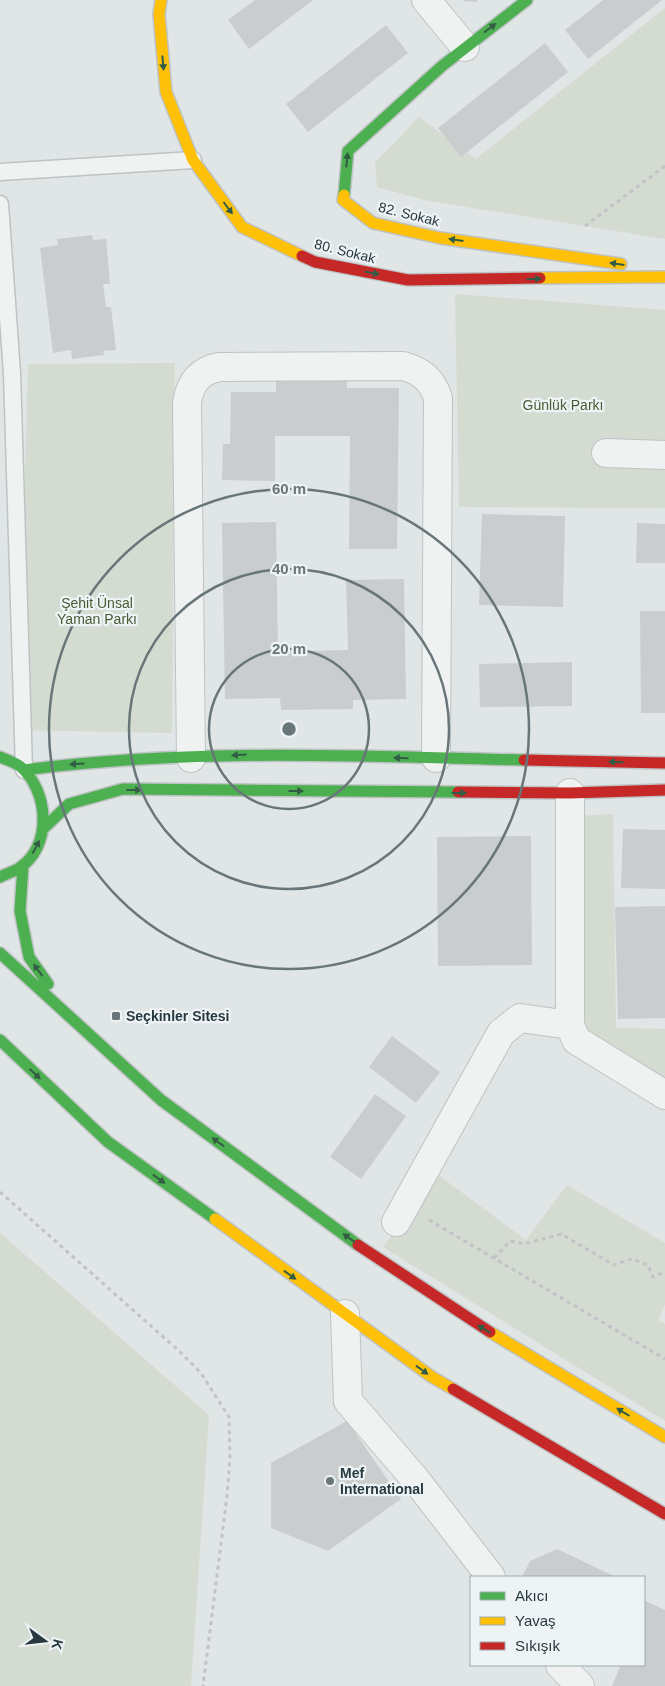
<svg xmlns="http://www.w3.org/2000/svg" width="665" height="1686" viewBox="0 0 665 1686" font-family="Helvetica,sans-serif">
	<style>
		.green { fill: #d4dbd1 }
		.building { fill: #c9cdce }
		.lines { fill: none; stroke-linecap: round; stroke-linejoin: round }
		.lane-casing { stroke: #bec3c4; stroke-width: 19 }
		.street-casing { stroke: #bec3c4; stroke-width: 30 }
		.fast-casing { stroke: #bec3c4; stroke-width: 14 }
		.slow-casing { stroke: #bec3c4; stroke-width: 14 }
		.jam-casing { stroke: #bec3c4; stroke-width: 14 }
		.path { stroke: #bfc4c6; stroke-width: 3; stroke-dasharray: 4 4; stroke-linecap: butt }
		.lane { stroke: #f0f2f2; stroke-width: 16 }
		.street { stroke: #f0f2f2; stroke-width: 28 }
		.fast { stroke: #4caf50; stroke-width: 11 }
		.slow { stroke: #ffc107; stroke-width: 11 }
		.jam { stroke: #c62828; stroke-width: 11 }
		.oneway { fill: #325c44 }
		.ring { fill: none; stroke: #687579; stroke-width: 2.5 }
		.poi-dot { fill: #687579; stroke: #eef4f6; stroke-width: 2 }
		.labels { text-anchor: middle; stroke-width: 4.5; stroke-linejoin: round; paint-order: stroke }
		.street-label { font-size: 14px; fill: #27393f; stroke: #eef4f6 }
		.park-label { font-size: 14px; fill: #495b34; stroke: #eef4f6 }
		.poi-label { font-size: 14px; font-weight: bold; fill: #27393f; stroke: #eef4f6; text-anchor: start }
		.centre { fill: #687579; stroke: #eef4f6; stroke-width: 2.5 }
		.ring-label { font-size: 15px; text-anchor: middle; font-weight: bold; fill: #687579; stroke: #eef4f6; stroke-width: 4.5; stroke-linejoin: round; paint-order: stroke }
	</style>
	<rect width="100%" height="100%" fill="#e0e5e6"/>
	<!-- green -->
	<path class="green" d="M665,8V239L424,200L377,187L375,163L419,117L476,159Z
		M455,294L665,310V508L459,507Z
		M175,363L172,733L18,730L28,364Z
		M613,814L616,1028L665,1029V1084L587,1036L581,1022L580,816Z
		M437,1174L526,1240L567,1185L665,1243V1304L658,1320L665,1324V1421L383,1247Z
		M0,1233L209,1415L191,1686H0Z"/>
	<!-- building -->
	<path class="building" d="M255,0H313L249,49L228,20Z
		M464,0H477V2L464,1Z
		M603,0H662L588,59L565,30Z
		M386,25L408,53L308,132L286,104Z
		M545,43L568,72L461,157L438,128Z
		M92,235L93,240L106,239L110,284H103L106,307H111L116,350L103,351L104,355L72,359L71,350L53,353L40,248L58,245L57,239Z
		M276,381H347V388H399L397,549H349L350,436H275V481L222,480L223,444H230L231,392H276Z
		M482,514L565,516L563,607L479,605Z
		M276,522L278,652L348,650L346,580L404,579L406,699L353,700V709L281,710L280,698L225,699L222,523Z
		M637,523L665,524V563H636Z
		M640,611H665V713H641Z
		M572,662V706L480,707L479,664Z
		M623,829L665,830V889L621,888Z
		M531,836L532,965L438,966L437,837Z
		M665,906V1018L618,1019L615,907Z
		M392,1036L440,1072L416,1103L369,1067Z
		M375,1094L406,1116L361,1179L330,1157Z
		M347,1421L401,1499L328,1551L271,1528V1463Z
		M557,1549L616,1577H522L530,1561Z
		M646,1601L665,1610V1686H612L621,1665H644V1607Z"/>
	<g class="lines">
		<!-- lane casing -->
		<g class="lane-casing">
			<path id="lane" d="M0,172L193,160
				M0,204L12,373L24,770"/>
		</g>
		<!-- street casing -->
		<g class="street-casing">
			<path id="street" d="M426,0L465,47
				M606,453L665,455
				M191,758L187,403C190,383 199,371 219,367L403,366C422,371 432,380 438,398L436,758
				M570,793V1025L576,1040L665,1095
				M396,1222L501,1033L520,1018L570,1025
				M345,1314L348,1401L416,1480L491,1577
				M560,1665L580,1686"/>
		</g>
		<!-- fast casing -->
		<g class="fast-casing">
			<path id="fast" d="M344,195L348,151L442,66L527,0
				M0,757C7,760 15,762 21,767C49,792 53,847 18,869C12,872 6,874 0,877
				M24,770C190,748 357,756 524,760
				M44,828L69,804L123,789L458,792
				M23,865L20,911L29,957L48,984
				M0,953L161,1100L358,1245
				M0,1040L108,1142L215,1219"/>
		</g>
		<!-- slow casing -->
		<g class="slow-casing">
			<path id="slow" d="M161,0L159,14L166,92L193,160L242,227L302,256
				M344,195L343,200L373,223L440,238L621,264
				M540,278L665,277
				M215,1219L432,1377L453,1389
				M490,1332L665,1437"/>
		</g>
		<!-- jam casing -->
		<g class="jam-casing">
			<path id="jam" d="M302,256L315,262L408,280L540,278
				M524,760L665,763
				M458,792L570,793L665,790
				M358,1245L490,1332
				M453,1389L665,1514"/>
		</g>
		<!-- path -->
		<path class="path" d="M585,226L665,166
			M0,1192L178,1350L201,1373L229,1417L230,1459L227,1496L203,1686
			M429,1220L665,1359
			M494,1258L510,1241L524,1244L561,1234L614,1265L632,1259L648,1265L653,1277L665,1272"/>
		<!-- lane -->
		<use href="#lane" class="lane"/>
		<!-- street -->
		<use href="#street" class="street"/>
		<!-- fast -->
		<use href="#fast" class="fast"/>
		<!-- slow -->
		<use href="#slow" class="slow"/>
		<!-- jam -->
		<use href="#jam" class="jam"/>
	</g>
	<!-- one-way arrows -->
	<defs><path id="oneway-solid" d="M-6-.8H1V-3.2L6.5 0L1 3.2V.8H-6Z" transform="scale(1.25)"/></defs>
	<g class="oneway">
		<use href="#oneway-solid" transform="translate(490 28) rotate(-37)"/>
		<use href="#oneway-solid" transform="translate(163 63) rotate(85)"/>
		<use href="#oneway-solid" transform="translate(347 160) rotate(-84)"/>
		<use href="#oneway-solid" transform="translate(228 208) rotate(53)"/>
		<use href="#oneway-solid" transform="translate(456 240) rotate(-172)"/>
		<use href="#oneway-solid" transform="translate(617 264) rotate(-172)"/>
		<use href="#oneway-solid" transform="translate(372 273) rotate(11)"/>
		<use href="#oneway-solid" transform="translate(534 279) rotate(-1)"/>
		<use href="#oneway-solid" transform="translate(239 755) rotate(177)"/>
		<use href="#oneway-solid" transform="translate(401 758) rotate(-179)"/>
		<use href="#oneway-solid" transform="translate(616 762) rotate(-179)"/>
		<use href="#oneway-solid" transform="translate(77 764) rotate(177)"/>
		<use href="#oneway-solid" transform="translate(134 790)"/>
		<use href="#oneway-solid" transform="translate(296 791)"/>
		<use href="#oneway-solid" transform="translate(459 793)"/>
		<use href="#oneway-solid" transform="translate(36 847) rotate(-62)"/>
		<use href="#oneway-solid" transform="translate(38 970) rotate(-126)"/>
		<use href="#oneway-solid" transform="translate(35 1074) rotate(43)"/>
		<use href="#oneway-solid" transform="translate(218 1142) rotate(-144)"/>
		<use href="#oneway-solid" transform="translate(159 1179) rotate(36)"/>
		<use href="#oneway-solid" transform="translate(349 1238) rotate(-144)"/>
		<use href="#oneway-solid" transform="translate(290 1275) rotate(36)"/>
		<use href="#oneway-solid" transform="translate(484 1329) rotate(-149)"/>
		<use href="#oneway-solid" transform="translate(422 1370) rotate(36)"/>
		<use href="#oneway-solid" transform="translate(623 1412) rotate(-149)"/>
	</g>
	<!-- distance rings -->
	<g class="ring">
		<circle cx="289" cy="729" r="80"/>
		<circle cx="289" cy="729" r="160"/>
		<circle cx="289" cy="729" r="240"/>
	</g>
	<!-- markers -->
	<g class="poi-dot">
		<rect x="111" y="1011" width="10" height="10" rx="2.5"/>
		<circle cx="330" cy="1481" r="5"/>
	</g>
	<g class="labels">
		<!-- street labels -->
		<g class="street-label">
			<text transform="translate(409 214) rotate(14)" y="5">82. Sokak</text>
			<text transform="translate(345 251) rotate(14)" y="5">80. Sokak</text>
		</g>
		<!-- park labels -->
		<g class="park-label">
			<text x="563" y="410">Günlük Parkı</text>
			<text x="97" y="608">Şehit Ünsal<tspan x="97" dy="16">Yaman Parkı</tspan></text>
		</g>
		<!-- poi labels -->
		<g class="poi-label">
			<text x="126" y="1021">Seçkinler Sitesi</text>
			<text x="340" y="1478">Mef<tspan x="340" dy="16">International</tspan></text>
		</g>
	</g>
	<circle cx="289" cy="729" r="8" class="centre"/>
	<g class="ring-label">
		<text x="289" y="494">60 m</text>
		<text x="289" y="574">40 m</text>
		<text x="289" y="654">20 m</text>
	</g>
	<!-- legend -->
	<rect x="470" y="1576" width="175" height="90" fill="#eef4f6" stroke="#9ea9ad"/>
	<rect x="480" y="1592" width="25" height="8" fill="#4caf50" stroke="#9ea9ad"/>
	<text x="515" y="1601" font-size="15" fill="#27393f">Akıcı</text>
	<rect x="480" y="1617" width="25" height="8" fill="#ffc107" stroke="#9ea9ad"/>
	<text x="515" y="1626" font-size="15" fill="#27393f">Yavaş</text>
	<rect x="480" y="1642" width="25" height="8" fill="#c62828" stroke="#9ea9ad"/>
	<text x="515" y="1651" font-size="15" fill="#27393f">Sıkışık</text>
	<!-- north arrow -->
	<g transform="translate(45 1641) rotate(105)" stroke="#eef4f6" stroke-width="4" paint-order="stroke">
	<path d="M0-4L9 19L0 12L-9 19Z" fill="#27393f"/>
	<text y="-8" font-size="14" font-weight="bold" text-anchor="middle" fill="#27393f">K</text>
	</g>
</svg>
